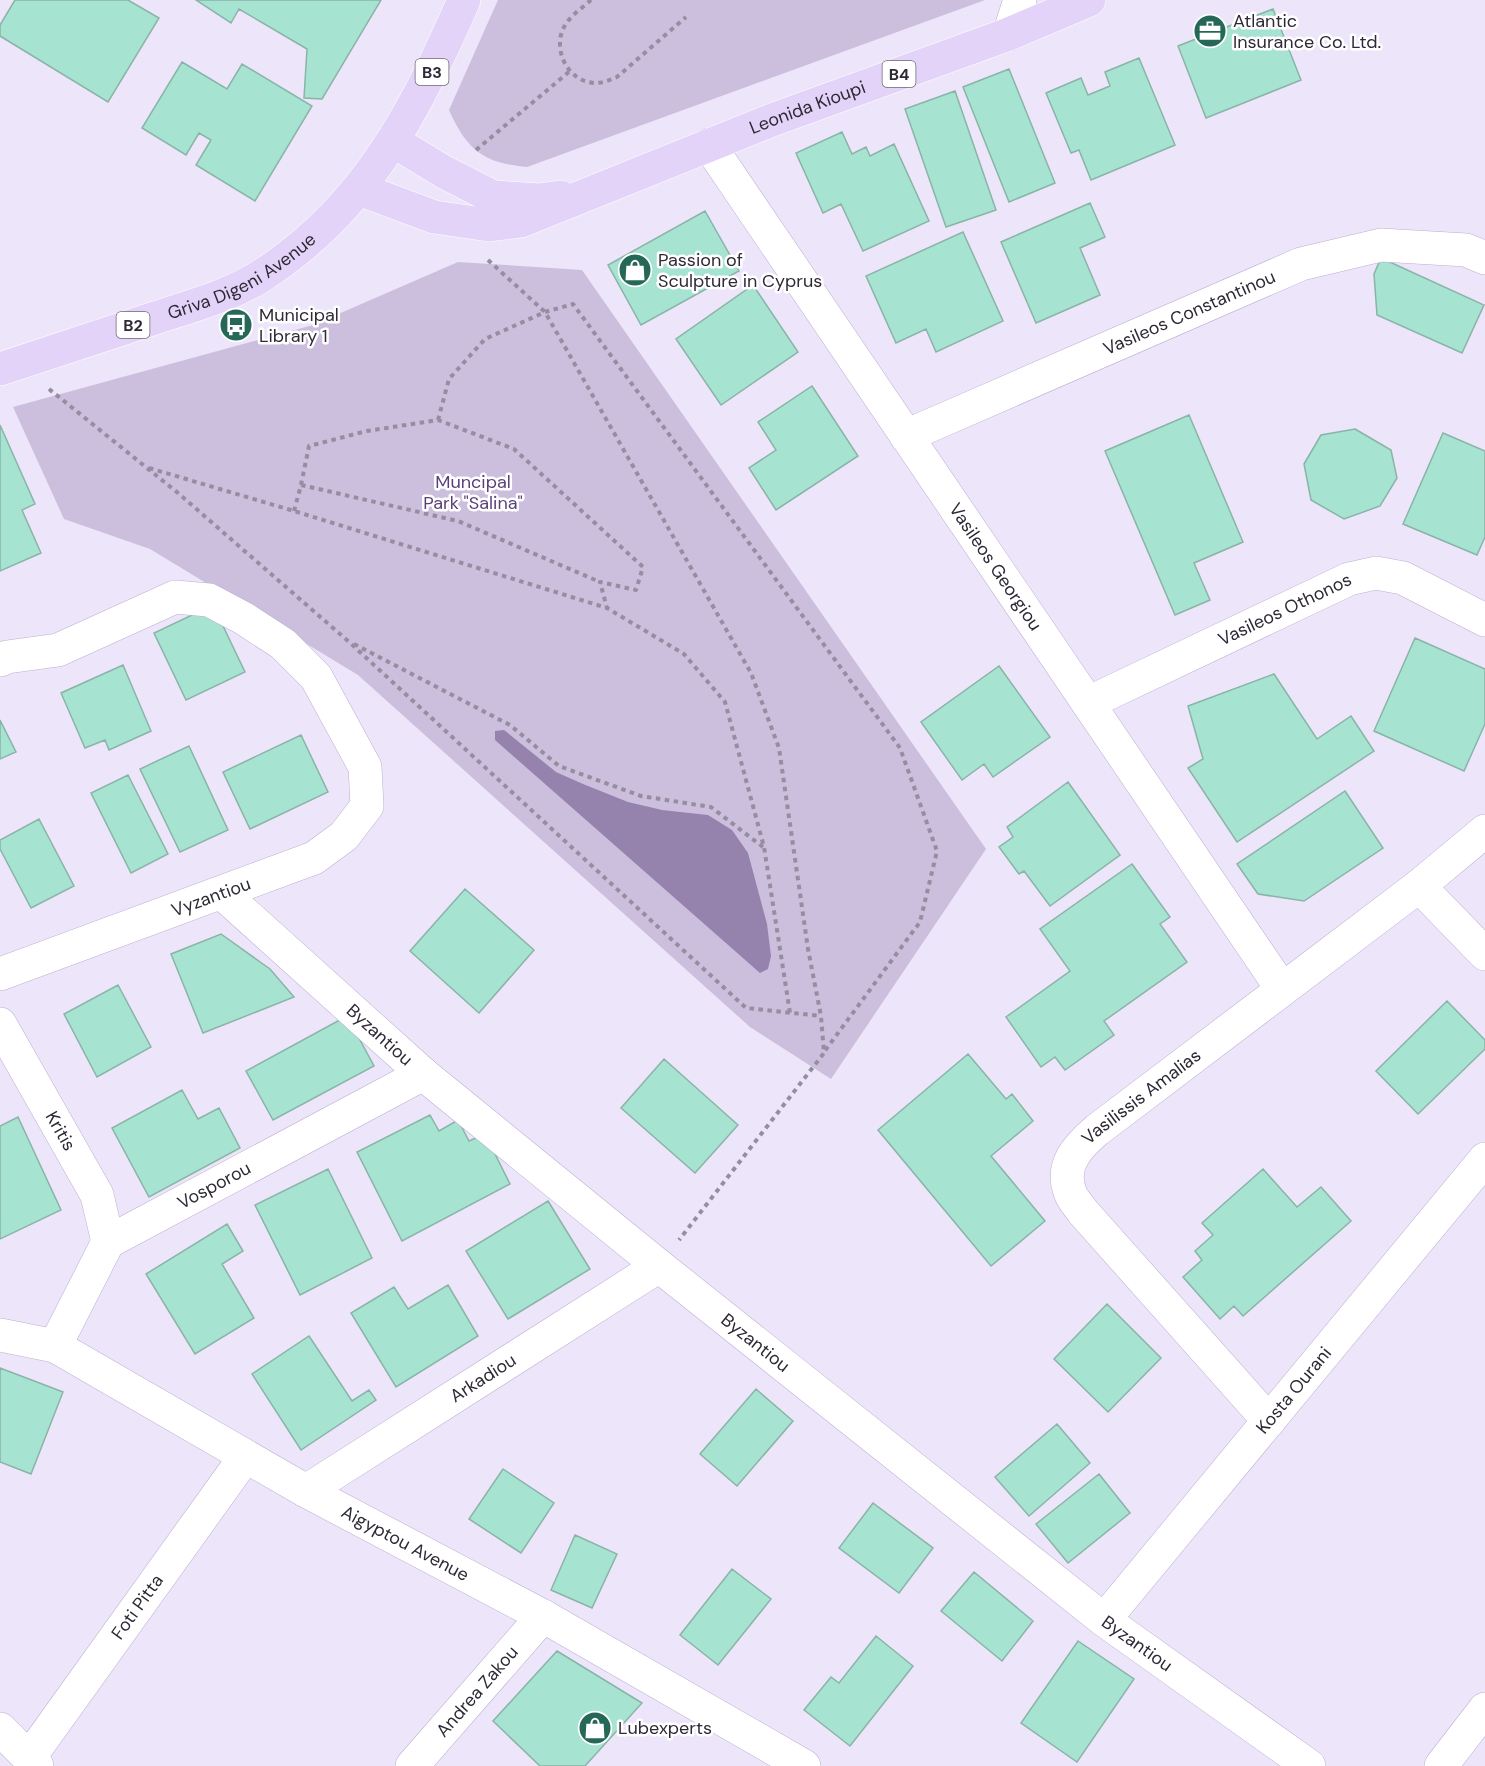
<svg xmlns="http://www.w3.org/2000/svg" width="1485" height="1766" viewBox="0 0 1485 1766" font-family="'DM Sans',sans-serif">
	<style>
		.green { fill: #cbbfdd }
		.water { fill: #9583ae }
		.building { fill: #a7e3d1; stroke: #89b4a7; stroke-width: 1.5 }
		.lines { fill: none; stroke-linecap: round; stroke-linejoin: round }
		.minor-casing { stroke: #bdafd1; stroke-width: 34 }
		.major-casing { stroke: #fff; stroke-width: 34 }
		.path { stroke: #958ea0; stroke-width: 4; stroke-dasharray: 4.5 4.5; stroke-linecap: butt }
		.minor { stroke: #fff; stroke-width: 33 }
		.major { stroke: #e3d3f9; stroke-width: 33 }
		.labels { text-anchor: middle; stroke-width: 5; stroke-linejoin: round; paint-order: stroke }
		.shield { fill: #fff; stroke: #6d6972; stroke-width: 1.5 }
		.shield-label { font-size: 16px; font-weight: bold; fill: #2f2936 }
		.poi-label { font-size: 18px; fill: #2f2936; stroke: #fff; text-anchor: start }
		.street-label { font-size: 18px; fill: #2f2936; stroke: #fff }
		.park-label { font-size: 18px; fill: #593f78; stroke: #fff }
	</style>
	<rect width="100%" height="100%" fill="#ede5fa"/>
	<!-- green -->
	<path class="green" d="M498,0H985L527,167C483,163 467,150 449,110Z
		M458,262L582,270L986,849L831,1079L750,1027L358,675L150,549L64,519L13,407L313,325Z"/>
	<!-- water -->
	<path class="water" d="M504,730L556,772L583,784L628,802L662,810L708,815L732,830L748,853L767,924L771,956L768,969L760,973L495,740V731Z"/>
	<!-- building -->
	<path class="building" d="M15,0H128L159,18L108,102L0,36V25Z
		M196,0H381L322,99L304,98L307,49L239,9L231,23Z
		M1273,9L1301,80L1206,118L1178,46Z
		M1139,58L1175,145L1091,180L1079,150L1071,153L1046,93L1081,78L1088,95L1110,86L1105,72Z
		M182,62L227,89L242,64L312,106L255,201L196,165L211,140L199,133L186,155L142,128Z
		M1009,69L1055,183L1009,202L963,87Z
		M955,91L996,210L946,227L905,109Z
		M842,132L852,154L866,147L870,156L894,144L929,221L863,251L841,204L823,213L796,153Z
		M1090,203L1105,237L1080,248L1100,295L1036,323L1001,242Z
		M705,211L739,271L641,325L608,265Z
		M963,232L1003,321L936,352L926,329L896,343L866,276Z
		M1381,258L1484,305L1462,353L1377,315L1374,274Z
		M753,285L798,352L721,405L676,339Z
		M812,386L858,456L776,510L749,468L776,450L758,422Z
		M1189,415L1243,542L1194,563L1210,600L1175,615L1105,451Z
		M0,425L35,504L22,510L41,553L0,571Z
		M1355,429L1391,450L1397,478L1380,506L1344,519L1311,500L1304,464L1321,435Z
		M1443,433L1485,451V537L1477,555L1403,524Z
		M213,605L245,672L186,700L154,633Z
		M1415,638L1485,669V724L1464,771L1374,731Z
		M123,665L151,731L109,750L105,740L85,748L61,693Z
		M999,666L1050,737L993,777L984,764L962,780L921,722Z
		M1274,674L1317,739L1351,716L1374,751L1237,842L1188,768L1203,759L1188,706Z
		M0,720L16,752L0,759Z
		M301,735L328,792L250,829L223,772Z
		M189,746L228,830L180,852L140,769Z
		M128,775L168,854L131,873L91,793Z
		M1068,782L1120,855L1050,906L1024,871L1019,874L999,847L1013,837L1007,827Z
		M1345,791L1383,848L1304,901L1258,894L1237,864Z
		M39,819L74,886L31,908L0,849V840Z
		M1132,864L1170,917L1160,924L1187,962L1104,1021L1114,1035L1065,1070L1055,1057L1041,1067L1006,1017L1070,971L1040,929Z
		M465,889L534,950L479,1013L410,951Z
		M221,934L270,969L294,997L203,1033L171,954Z
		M118,985L151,1047L97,1077L64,1014Z
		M1447,1001L1485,1040V1049L1418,1114L1376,1071Z
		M347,1016L374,1066L273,1120L246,1071Z
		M968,1054L1006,1099L1012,1094L1033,1121L991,1156L1045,1221L991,1266L878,1130Z
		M664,1059L738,1125L695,1173L621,1108Z
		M182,1090L198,1119L219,1108L240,1148L149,1197L112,1128Z
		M430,1115L439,1131L458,1120L469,1141L485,1134L510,1184L402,1241L357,1152Z
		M18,1117L61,1210L0,1239V1126Z
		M328,1169L372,1258L300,1295L255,1205Z
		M1263,1169L1297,1207L1321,1187L1351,1221L1243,1316L1234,1306L1220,1319L1183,1277L1202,1260L1195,1251L1213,1235L1202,1223Z
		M548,1201L590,1269L508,1319L466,1251Z
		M227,1224L243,1251L222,1264L254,1318L195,1354L146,1274Z
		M448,1285L478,1336L396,1387L351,1313L394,1287L408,1309Z
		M1107,1304L1161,1358L1108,1412L1054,1359Z
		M309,1336L352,1401L369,1390L376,1400L301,1450L252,1374Z
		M0,1368L63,1392L31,1474L0,1462Z
		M756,1389L793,1421L737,1486L700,1454Z
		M1057,1424L1090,1463L1029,1516L995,1477Z
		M503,1469L554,1503L521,1553L469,1519Z
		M1099,1474L1130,1513L1068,1563L1036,1524Z
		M873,1503L933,1548L899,1593L839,1548Z
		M575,1535L617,1554L592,1608L551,1590Z
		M732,1569L771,1599L718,1665L680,1635Z
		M974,1572L1033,1621L1002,1661L941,1611Z
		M876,1636L913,1666L850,1746L804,1710L831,1677L839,1683Z
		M1078,1641L1134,1679L1077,1762L1021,1723Z
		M557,1651L642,1703L585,1766H540L493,1721Z"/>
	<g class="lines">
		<!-- minor casing -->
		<g class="minor-casing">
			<g id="minor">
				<path d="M1009,34L1020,0"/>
				<path id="s1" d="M709,145L1282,989"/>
				<path id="s2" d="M906,436L1301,264L1381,245L1466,250L1485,258"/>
				<path d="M0,660L7,657L58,650L175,597L209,600L243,618L283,644L316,677L365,767L367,806L344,836L314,858L0,974"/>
				<path id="s3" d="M1088,703L1349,579L1376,573L1403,578L1485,620"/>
				<path d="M1419,886L1485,954"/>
				<path id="s4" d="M222,893L423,1074L659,1266L1104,1620L1309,1766"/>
				<path id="s5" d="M0,1024L97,1195L108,1242"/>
				<path id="s6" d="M0,1335L55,1346L306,1491L543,1616L804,1766"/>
				<path id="s7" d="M55,1346L108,1242L423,1074"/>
				<path id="s8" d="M1269,1421L1083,1212C1079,1206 1072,1199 1070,1192C1060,1165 1078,1146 1097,1130L1419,886L1485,831"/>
				<path id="s9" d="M306,1491L659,1266"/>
				<path id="s10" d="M1104,1620L1485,1159"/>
				<path d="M0,1729L37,1766"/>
				<path id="s11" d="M29,1758L245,1457"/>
				<path id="s12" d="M412,1766L543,1616"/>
				<path d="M1441,1766L1485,1709"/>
			</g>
		</g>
		<!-- major casing -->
		<g class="major-casing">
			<g id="major">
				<path d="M393,141L444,172L493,197L539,200L560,197"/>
				<path id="s13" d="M359,189L434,217L489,225L521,221L772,120L1009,34L1089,0"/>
				<path id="s14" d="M0,369C52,352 103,335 155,318C191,306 233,295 264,274C367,207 416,109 464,0"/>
			</g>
		</g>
		<!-- path -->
		<path class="path" d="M591,0C582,8 570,16 564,27C552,50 568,82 595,83C603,83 610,80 617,77L686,17
			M476,150L570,71
			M488,260L545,312L751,673L779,748L808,949L821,1016L824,1053L679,1240
			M49,389L178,493L348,641L746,1008L821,1016
			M438,420L449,379L485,339L545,312L573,304L900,748L937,851L920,922L824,1052
			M149,468L294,511L607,608L684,654L725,702L764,847L790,1013
			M301,485L309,446L367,431L438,420L514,449L643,567L636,590L600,582L607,608
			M294,511L301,485L458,521L600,582
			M354,644L510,725L559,766L641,796L711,807L763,847"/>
		<!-- minor -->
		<use href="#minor" class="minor"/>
		<!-- major -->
		<use href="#major" class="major"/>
	</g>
	<!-- icons -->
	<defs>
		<g id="office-disc" transform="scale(1.725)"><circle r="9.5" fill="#266858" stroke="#fff"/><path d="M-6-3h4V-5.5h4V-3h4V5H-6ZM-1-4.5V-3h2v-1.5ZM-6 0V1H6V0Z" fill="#fff"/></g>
		<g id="shop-disc" transform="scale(1.725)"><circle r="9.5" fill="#266858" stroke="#fff"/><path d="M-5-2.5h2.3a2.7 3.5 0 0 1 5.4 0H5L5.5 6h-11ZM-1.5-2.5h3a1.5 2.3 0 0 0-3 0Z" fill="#fff"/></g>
		<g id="bus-disc" transform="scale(1.725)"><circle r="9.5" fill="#266858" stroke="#fff"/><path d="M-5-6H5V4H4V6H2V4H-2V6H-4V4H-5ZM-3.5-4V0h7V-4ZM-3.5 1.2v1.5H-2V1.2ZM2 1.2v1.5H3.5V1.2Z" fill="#fff"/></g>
	</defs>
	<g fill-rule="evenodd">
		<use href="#office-disc" x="1210" y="31"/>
		<use href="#shop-disc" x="635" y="270"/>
		<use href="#bus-disc" x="236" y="325"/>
		<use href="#shop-disc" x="595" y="1728"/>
	</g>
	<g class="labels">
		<!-- shield labels -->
		<g class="shield">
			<rect x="415.5" y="59" width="33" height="26" rx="4.5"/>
			<rect x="882.5" y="61" width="33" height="26" rx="4.5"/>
			<rect x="116.5" y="312" width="33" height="26" rx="4.5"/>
		</g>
		<g class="shield-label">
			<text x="432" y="78">B3</text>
			<text x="899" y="80">B4</text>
			<text x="133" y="331">B2</text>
		</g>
		<!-- poi labels -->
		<g class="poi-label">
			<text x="1233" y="27">Atlantic<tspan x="1233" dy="21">Insurance Co. Ltd.</tspan></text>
			<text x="658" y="266">Passion of<tspan x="658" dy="21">Sculpture in Cyprus</tspan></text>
			<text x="259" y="321">Municipal<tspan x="259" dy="21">Library 1</tspan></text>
			<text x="618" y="1734">Lubexperts</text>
		</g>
		<!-- street labels -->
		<g class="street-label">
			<text dy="6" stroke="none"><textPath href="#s13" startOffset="476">Leonida Kioupi</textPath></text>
			<text dy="6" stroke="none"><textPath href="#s14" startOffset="260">Griva Digeni Avenue</textPath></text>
			<text dy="6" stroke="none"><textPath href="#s2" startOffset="309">Vasileos Constantinou</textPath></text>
			<text dy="6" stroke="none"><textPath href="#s1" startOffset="510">Vasileos Georgiou</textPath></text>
			<text dy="6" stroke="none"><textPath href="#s3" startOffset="218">Vasileos Othonos</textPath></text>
			<text transform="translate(211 897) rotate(-20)" y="6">Vyzantiou</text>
			<text dy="6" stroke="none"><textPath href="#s4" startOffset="212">Byzantiou</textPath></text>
			<text dy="6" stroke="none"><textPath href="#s8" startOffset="432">Vasilissis Amalias</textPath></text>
			<text dy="6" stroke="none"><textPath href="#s5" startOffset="123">Kritis</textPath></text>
			<text dy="6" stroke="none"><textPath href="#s7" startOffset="237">Vosporou</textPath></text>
			<text dy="6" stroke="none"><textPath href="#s4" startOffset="698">Byzantiou</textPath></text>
			<text dy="6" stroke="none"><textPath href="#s9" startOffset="210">Arkadiou</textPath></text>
			<text dy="6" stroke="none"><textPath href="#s10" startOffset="298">Kosta Ourani</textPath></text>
			<text dy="6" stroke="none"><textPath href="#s6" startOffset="458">Aigyptou Avenue</textPath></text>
			<text dy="6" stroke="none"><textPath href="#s11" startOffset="186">Foti Pitta</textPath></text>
			<text dy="6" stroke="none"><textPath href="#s4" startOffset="1184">Byzantiou</textPath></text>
			<text dy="6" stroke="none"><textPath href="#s12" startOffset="99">Andrea Zakou</textPath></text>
		</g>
		<!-- park labels -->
		<g class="park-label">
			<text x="473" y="488">Muncipal<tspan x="473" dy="21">Park "Salina"</tspan></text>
		</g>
	</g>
</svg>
